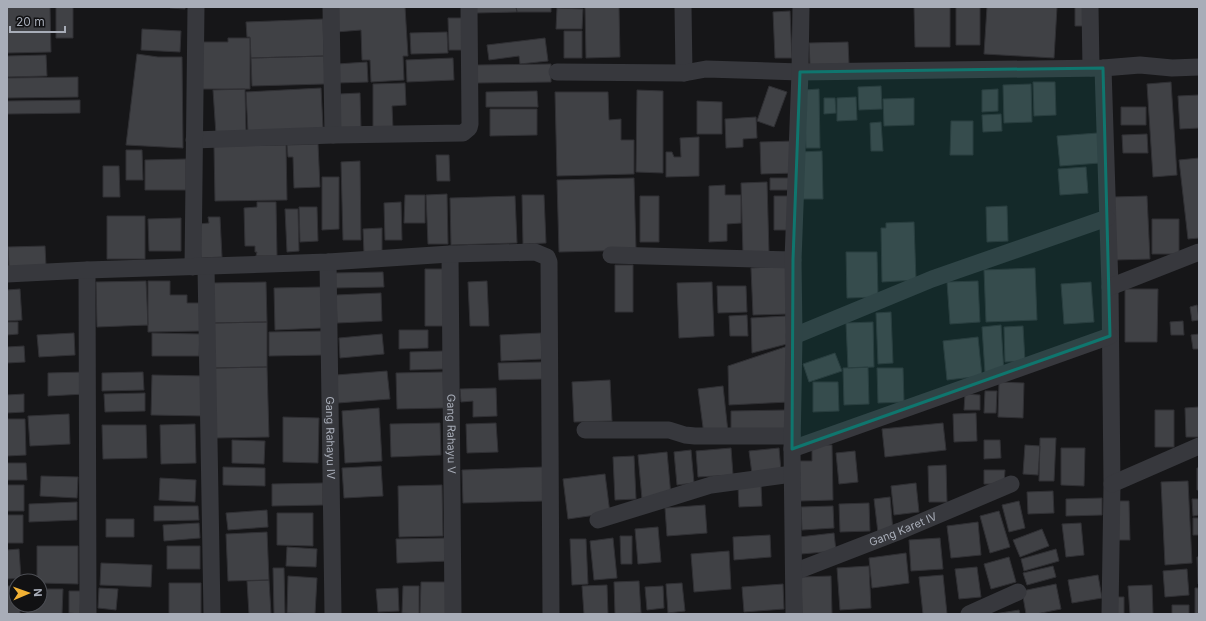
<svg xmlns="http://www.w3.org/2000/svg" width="1206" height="621" viewBox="0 0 1206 621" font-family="Inter,sans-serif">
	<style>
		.building { fill: #404145; stroke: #303034 }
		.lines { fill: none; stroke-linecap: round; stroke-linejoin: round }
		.street { stroke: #37383d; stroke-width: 17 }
		.marked { fill: #0f766e; fill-opacity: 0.2; stroke: #0f766e; stroke-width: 3; stroke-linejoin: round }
		.labels { text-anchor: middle; stroke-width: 3.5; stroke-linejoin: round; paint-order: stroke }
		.street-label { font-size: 11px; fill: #a8adb8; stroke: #111113 }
	</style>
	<rect width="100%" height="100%" fill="#161618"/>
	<!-- building -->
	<path class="building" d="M7,7H50L51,52L7,53Z
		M56,7H73V38H56Z
		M170,7H185V9L170,8Z
		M335,7H405L408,56H403L404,80L371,82L370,60H362L361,30L336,32Z
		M476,7H516L517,12L476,13Z
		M516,7H551V12H517Z
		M585,7H619L620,57L586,58Z
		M914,7H950V47H915Z
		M956,7H980V45H956Z
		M987,7H1057L1054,58L984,54Z
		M1075,7H1090V26H1075Z
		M557,8L583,9L582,29H556Z
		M790,11L792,58H775L773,12Z
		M448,18H464V50H449Z
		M323,19L324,56L251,58L250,37H247L246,22Z
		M142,29L181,31L180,52L141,50Z
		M564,31H582V58H564Z
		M447,32L448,53L411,54L410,33Z
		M228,38H250V89H200L199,42H228Z
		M545,38L548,61L520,64L519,56L489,60L487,45Z
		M848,42L849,64L810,65L809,43Z
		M137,54L158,57H182L183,148L126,145Z
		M46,55L47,76L7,77V56Z
		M324,56L325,84L252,86L251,58Z
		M453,58L454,80L407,82L406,60Z
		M367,62L368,82L337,83V64Z
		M551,64V82L477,83V65Z
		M78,77V97L7,98V78Z
		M1033,82H1055L1056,115L1034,116Z
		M1171,82L1177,175L1153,177L1147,84Z
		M405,83L406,105L392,106L393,129L373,130V84Z
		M1031,84L1032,122L1004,123L1003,85Z
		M769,86L787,92L774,127L757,121Z
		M881,86L882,109L859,110L858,87Z
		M321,88L323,128L248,132L246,92Z
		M245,89L246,133L216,135L213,90Z
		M819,89L820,148H806L804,90Z
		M998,89V111L982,112V90Z
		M637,90L663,91V173L636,172Z
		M537,91L538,107H486V92Z
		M555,92H608L609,120L621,119V140H634V174L557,176Z
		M360,93L361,129L340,130L339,94Z
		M1199,95V128L1180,129L1178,96Z
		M856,97L857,120L837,121V98Z
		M824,98H835L836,113L824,114Z
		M914,98V125L884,126L883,99Z
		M80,100V113L7,114V101Z
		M697,101L722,102V134H697Z
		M1121,107H1146V125H1121Z
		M490,109H537V135L490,136Z
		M1001,114L1002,131L983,132L982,115Z
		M756,117L757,138L743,139V147L726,148L725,119Z
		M951,121H973V155H950Z
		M881,122L883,151H871L870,123Z
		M1098,133L1100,163L1060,166L1057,136Z
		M1147,134L1148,153H1123L1122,135Z
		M699,137V176L666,177V152H672L674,157H681L680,138Z
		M794,141L795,173L761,174L760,142Z
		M318,144L320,187L294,188L293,157H288L287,145Z
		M286,145L287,200L215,201L214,146Z
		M126,150H142L143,180H126Z
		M822,151L823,199H801L800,152Z
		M436,155H449L450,181H437Z
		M1199,158V238L1188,239L1179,160Z
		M186,159V190H145V160Z
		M360,161L361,240H343L341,162Z
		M103,166H119L120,197H103Z
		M1086,167L1088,193L1060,195L1058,169Z
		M322,177H339V229L322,230Z
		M634,178L636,250L559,252L557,180Z
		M770,178H791V190H770Z
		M767,182L769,253L743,254L741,183Z
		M725,185V195H741V223L727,224V241L709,242V186Z
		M447,194L448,244H428L426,195Z
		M405,195H425V223H404Z
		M522,195H544L546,243L523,244Z
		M515,196L517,243L451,245L450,198Z
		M640,196H659V242H640Z
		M774,196H792L791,230H774Z
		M1147,196L1150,259L1115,260L1113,197Z
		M257,202H276L277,256H256L257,252H255V246H245L244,208L257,207Z
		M401,202L402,240H385L384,203Z
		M1007,206L1008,241L987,242L986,207Z
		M299,207H317L318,241L300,242Z
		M285,209H298L299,251L287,252Z
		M107,216H145V259H107Z
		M208,217H220L222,257L201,258L199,224L209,223Z
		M181,218V251H149L148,219Z
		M1152,219H1179V254H1152Z
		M914,222L916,280L882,282L881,228H886V223Z
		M382,228V254H364L363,229Z
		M45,246L46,266L9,267L8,247Z
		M846,252H877L878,297L847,298Z
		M615,265H633V312H615Z
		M787,266L789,314L753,315L751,268Z
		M1035,268L1037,320L986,322L984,270Z
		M425,269H446L447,326H425Z
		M383,272L384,287L334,288V273Z
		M146,281L148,325L97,327L96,282Z
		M148,281H170V295H187V303H200V331L148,332Z
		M487,281L489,326H470L468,282Z
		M978,281L980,322L950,324L947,282Z
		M266,282L267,322L212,323L211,283Z
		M712,282L714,336L679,338L677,283Z
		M1091,282L1094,322L1064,324L1061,284Z
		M717,286H746L747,312L718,313Z
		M321,287L322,328L275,330L274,288Z
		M20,289L22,320L7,321V290Z
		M1125,289H1158L1157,342H1125Z
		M381,293L382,321L337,323L336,295Z
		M1197,305L1199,320L1192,321L1190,307Z
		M891,312L893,363L878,364L876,313Z
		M747,315L748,336H730L729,316Z
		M786,316L787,344L752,353L751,318Z
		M1183,321L1184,335H1171L1170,322Z
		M7,322H18V334L7,335Z
		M267,322V367L213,368L212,323Z
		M873,322L874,367L848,368L846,323Z
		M1001,325L1004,373H985L982,327Z
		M1023,326L1025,361L1005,362L1004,327Z
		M399,330H428V348L399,349Z
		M324,331V355L269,356V332Z
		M74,333L75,355L39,357L37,335Z
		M152,333L200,334L199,356H152Z
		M541,333L542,359L501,361L500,335Z
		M382,334L384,354L340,358L339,338Z
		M1199,334V349H1193L1191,335Z
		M978,337L982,376L947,380L943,341Z
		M24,346L25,362L7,363V347Z
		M788,346L789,402L729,405L728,366Z
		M443,351V369L410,370V352Z
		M835,353L842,371L809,382L803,364Z
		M542,362L543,379L499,380L498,363Z
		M267,367L269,437L216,438L213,368Z
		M868,367L869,404L844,405L843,368Z
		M877,368H903L904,402L878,403Z
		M387,371L390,399L338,403L336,375Z
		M84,372L85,394L48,396V373Z
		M143,372L144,390L102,391V373Z
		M443,372L444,408L397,409L396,373Z
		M152,375L205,376V416L151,415Z
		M610,380L612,421L574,422L572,382Z
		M813,382H838L839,411L813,412Z
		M999,382L1024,383L1023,418L998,417Z
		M723,386L728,432L704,435L698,389Z
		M496,388L497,416L473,417V401L461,402L460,389Z
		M985,391H997L996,413H984Z
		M145,393V411L105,412L104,394Z
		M24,394V412L7,413V395Z
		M965,394L980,395V410H964Z
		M1199,407V437H1186L1185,408Z
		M379,408L382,461L345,463L342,411Z
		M786,410L787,432L731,433V411Z
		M1155,410H1174V447H1155Z
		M976,413L977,441L954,442L953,414Z
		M69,414L70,444L30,446L28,416Z
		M283,417L319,418L318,463L283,462Z
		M7,419H25L26,455L7,456Z
		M440,423L441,455L391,457L390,424Z
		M496,423L498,452L467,453L466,424Z
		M943,423L946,450L885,457L882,429Z
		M195,424L196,463L161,464L160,425Z
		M102,425H146L147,458L103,459Z
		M1040,438H1056L1054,481H1039Z
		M232,440L265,441L264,464L232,463Z
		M984,440H1000L1001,458L984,459Z
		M812,445H832L833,500L800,501L799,461H812Z
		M1025,445L1040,446L1038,475L1023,474Z
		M731,448L733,475L698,477L696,451Z
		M779,448L781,471L752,474L749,451Z
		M1061,448H1085L1084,486L1061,485Z
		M691,450L694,483L677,485L674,452Z
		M855,451L858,482L839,484L836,453Z
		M667,452L671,496L642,499L638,455Z
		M634,456L636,499L615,500L613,457Z
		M7,463H26L27,480H7Z
		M946,465L947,502H929L928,466Z
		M381,466L383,496L344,498L342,468Z
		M223,467L265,468V486L223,485Z
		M543,467L544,501L463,503L462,470Z
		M1197,468H1199V490H1197Z
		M984,470H1005L1004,484H984Z
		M605,474L610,513L568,519L563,479Z
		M41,476L78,477L77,498L40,496Z
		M160,478L196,480L195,502L159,500Z
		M1188,481L1192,563L1165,565L1161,482Z
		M323,483V505L272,506V484Z
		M916,483L919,512L894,515L891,486Z
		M7,485H24V511H7Z
		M442,485L443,536L399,537L398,486Z
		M761,485L762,506L739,507L738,486Z
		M1053,491L1054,513L1028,514L1027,492Z
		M890,497L893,531L878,533L874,499Z
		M1102,498V515L1066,516V499Z
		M1192,499H1199V515L1193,516Z
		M1019,501L1025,528L1009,532L1002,505Z
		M1116,501H1129L1130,540H1116Z
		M77,502V520L29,522V504Z
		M869,503L870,531L840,532L839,504Z
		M705,505L707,533L667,536L665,508Z
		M154,506H198L199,520L154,521Z
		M833,506L834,528L802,530L801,507Z
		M267,510L268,527L228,530L226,513Z
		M999,511L1010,547L990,553L980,516Z
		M277,513H313V546L277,545Z
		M7,515H23V543H7Z
		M1193,518H1199V535H1193Z
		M106,519H134V537H106Z
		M978,522L981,555L951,558L947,526Z
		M199,523L200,538L164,541L163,525Z
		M1081,523L1084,555L1066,557L1062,524Z
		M658,527L661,562L638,564L635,529Z
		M1042,529L1049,546L1020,557L1013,540Z
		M267,532L269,580L228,581L226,534Z
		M834,533L836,551L801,554L799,537Z
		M770,535L771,557L734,560L733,537Z
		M620,536H632V564H621Z
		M448,538L449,561L397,563L396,539Z
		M613,538L617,578L594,580L590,541Z
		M940,538L943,569L911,571L909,540Z
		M570,539H586L588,584L572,585Z
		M37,546H78V584L40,583V581H37Z
		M167,546H200V569H167Z
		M287,547L317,549L316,567L286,566Z
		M19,549L21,578L7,579V550Z
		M1056,549L1059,561L1024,571L1021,559Z
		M729,551L731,589L694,592L691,554Z
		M906,553L909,583L872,588L869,558Z
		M1009,557L1016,582L991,589L984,564Z
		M1197,557H1199V584H1198Z
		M101,563L152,565L151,587L100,585Z
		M869,566L871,608L840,610L837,568Z
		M1053,566L1056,577L1027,585L1023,573Z
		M977,567L981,597L959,599L955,569Z
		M273,568H284L285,614H274Z
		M1187,569L1189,595L1165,597L1163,571Z
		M943,575L947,614H923L919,577Z
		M1098,575L1102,598L1072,603L1068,580Z
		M288,576L317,578L315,614L287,613Z
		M831,576L832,614H802L801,577Z
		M269,580L271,614H249L247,581Z
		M639,581L641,613L615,614L614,582Z
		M421,582H446V614H420Z
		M169,583H201V614H169Z
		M682,583L685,611L668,613L666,584Z
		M783,584L784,609L744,612L742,587Z
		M1056,584L1061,609L1036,614H1026L1022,591Z
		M607,585L608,614H584L582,586Z
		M1152,585L1153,614H1130L1128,586Z
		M7,586H16V605H20V614H7Z
		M403,586H419V614L402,613Z
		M663,586L664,608L647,610L645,587Z
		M99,588L118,589L116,610L98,608Z
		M398,588L399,611L378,612L376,589Z
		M1195,588H1199V614H1195Z
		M40,589H63L62,614H26L27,605H40Z
		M69,591H81L80,614L69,613Z
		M1112,597H1124V614H1112Z
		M1172,605H1189V614H1172Z
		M1019,610L1020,614H994Z"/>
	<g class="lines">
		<!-- street -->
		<g class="street">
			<path d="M331,7L333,135"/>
			<path d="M683,7L684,73"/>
			<path d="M1090,7L1091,68"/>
			<path d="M1103,68L1110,287L1112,484L1110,614"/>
			<path d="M557,72L684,73L706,69L800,72L1103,68L1140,65L1172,68L1199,67"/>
			<path d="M194,140L333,135L463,133L469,128L470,124L469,7"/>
			<path id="s1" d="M450,254L453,614"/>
			<path d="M611,255L793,260"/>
			<path id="s2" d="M328,262L333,614"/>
			<path d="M193,267L196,7"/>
			<path d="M206,267L212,614"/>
			<path d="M87,270L88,614"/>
			<path d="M7,274L87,270L328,262L450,254L535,252L547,257L549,262L551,614"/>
			<path d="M1110,287L1199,252"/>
			<path d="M794,336L932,279L1107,218"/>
			<path d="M585,430H669L685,435L695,436H792"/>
			<path d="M792,449L1110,336"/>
			<path d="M1112,484L1199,446"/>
			<path d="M598,520L711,485L792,474"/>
			<path id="s3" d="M794,572L900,531L1011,484"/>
			<path d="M794,614L792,449L794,336L793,260L800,72L801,7"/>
			<path d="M969,614L1018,592"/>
		</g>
	</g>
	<!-- marked area -->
	<path class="marked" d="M1103,68L1110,336L792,449L793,260L800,72Z"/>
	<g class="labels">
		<!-- street labels -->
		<g class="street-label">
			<text dy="4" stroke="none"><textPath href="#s1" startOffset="180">Gang Rahayu V</textPath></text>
			<text dy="4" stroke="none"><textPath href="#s2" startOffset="176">Gang Rahayu IV</textPath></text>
			<text dy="4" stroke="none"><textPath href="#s3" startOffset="117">Gang Karet IV</textPath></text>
		</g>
	</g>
	<!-- border -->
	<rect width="1206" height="621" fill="none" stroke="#a8adb8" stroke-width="16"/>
	<!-- north arrow -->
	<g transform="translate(28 593) rotate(88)"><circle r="19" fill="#111113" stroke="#4d4f55"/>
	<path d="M0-3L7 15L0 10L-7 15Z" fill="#f2b134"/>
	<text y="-6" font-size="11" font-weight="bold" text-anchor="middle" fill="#a8adb8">N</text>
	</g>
	<!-- scale -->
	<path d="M10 26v6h55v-6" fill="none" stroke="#a8adb8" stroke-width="2"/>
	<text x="16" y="26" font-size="12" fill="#a8adb8" stroke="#111113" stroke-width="3" paint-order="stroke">20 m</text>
</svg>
